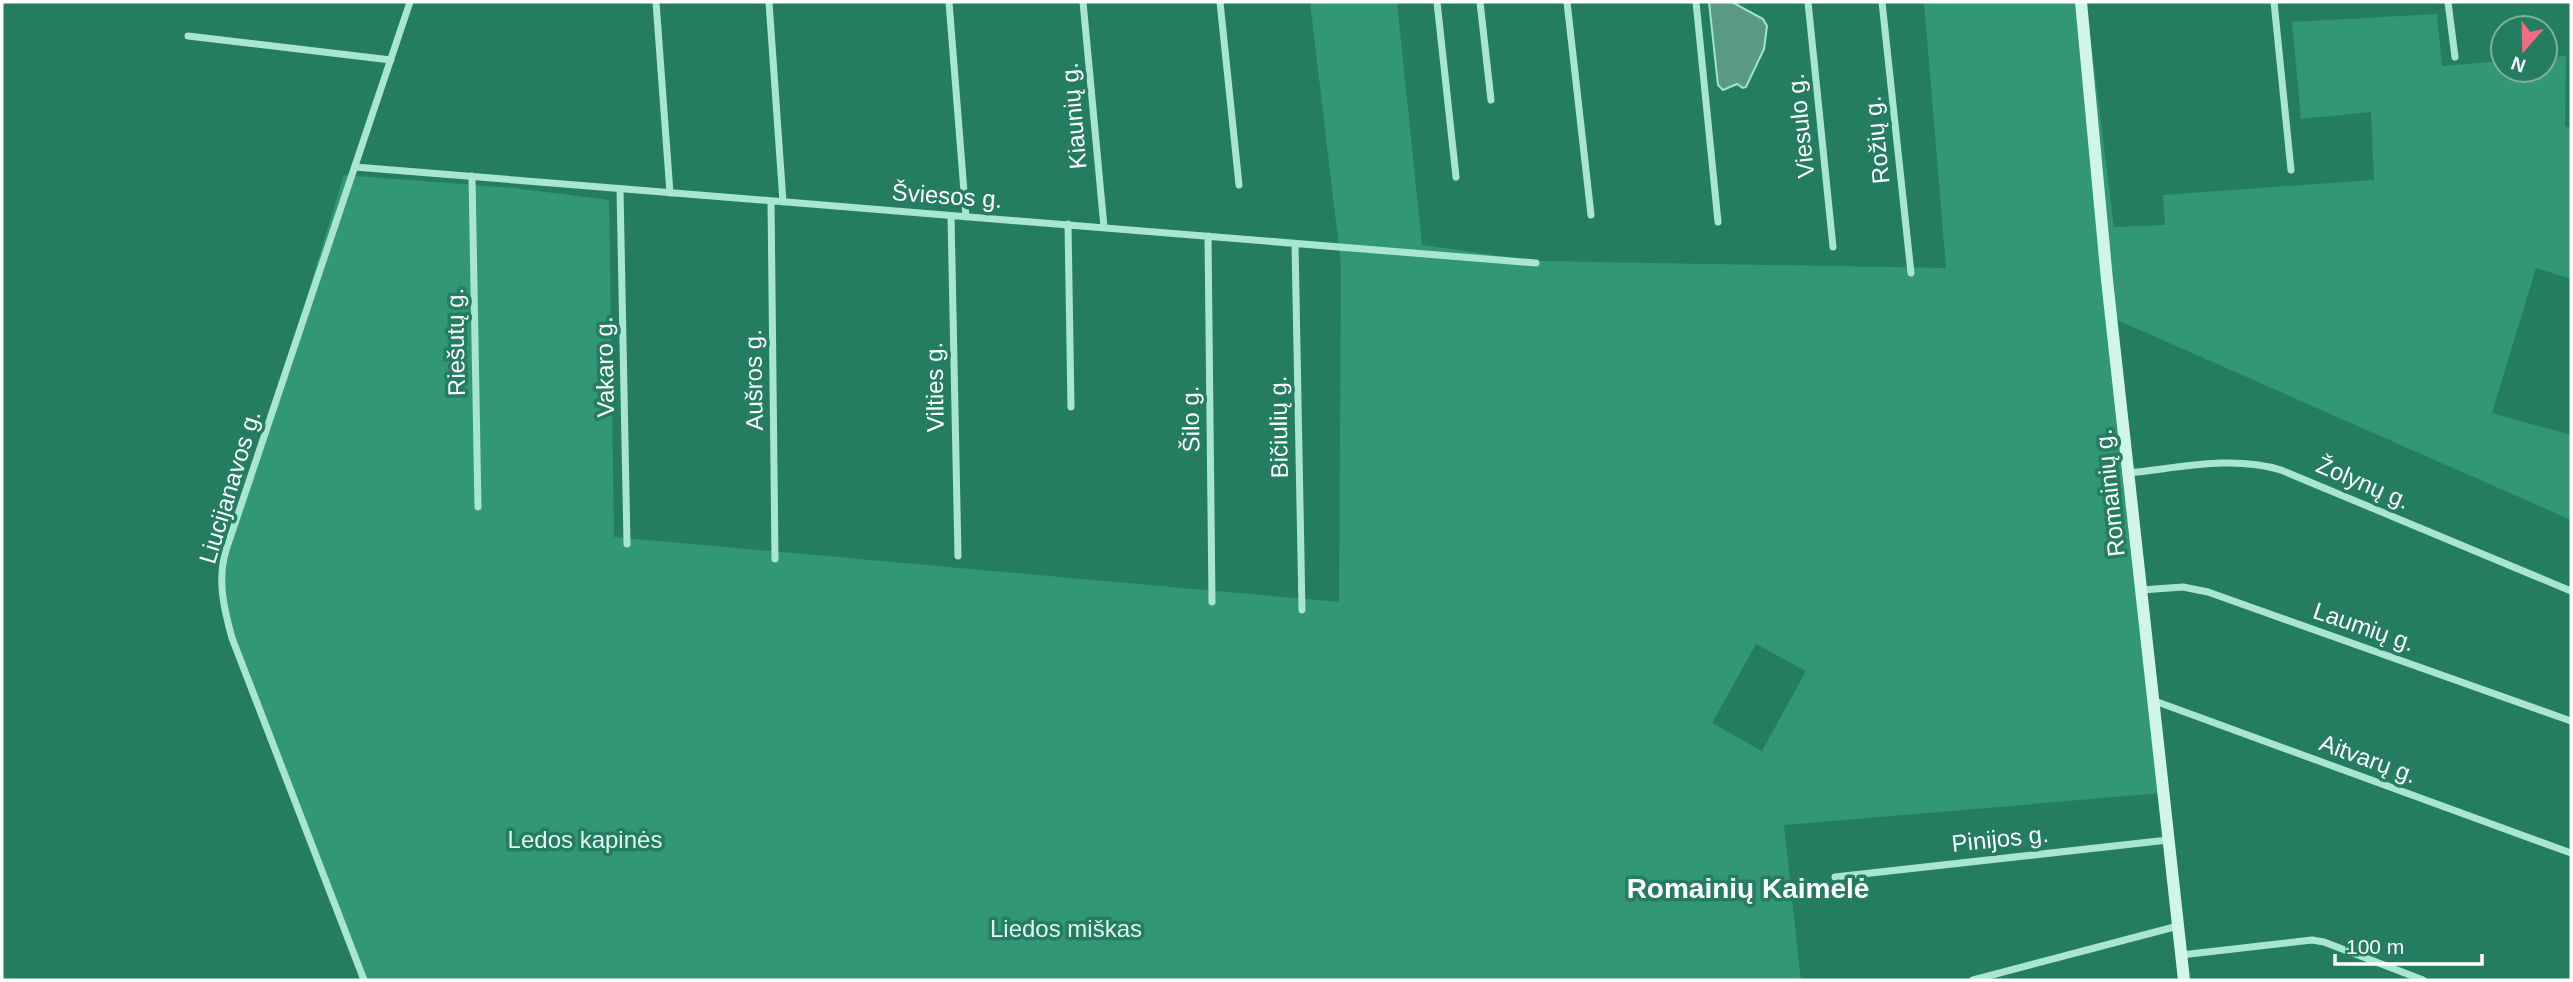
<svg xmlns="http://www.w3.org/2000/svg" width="2573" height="982" viewBox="0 0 2573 982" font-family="Helvetica,sans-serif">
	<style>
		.green { fill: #319775; fill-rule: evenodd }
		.water { fill: #5a9a85; stroke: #9de6cd; stroke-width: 2 }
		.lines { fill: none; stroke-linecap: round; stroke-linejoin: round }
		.street { stroke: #a9e6d1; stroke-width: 7 }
		.secondary { stroke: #d2f5ea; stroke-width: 12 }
		.labels { text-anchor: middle; stroke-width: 7; stroke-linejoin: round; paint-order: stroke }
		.street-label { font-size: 24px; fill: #fff; stroke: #247d61 }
		.park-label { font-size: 24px; fill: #e0f8f1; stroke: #247d61 }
		.quarter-label { font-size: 28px; font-weight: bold; fill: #fff; stroke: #247d61 }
	</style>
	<rect width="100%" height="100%" fill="#247d61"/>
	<!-- green -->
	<path class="green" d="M1310,2H1397L1422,245L1537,261L1946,268L1924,2H2086L2114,227L2165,225L2163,195L2374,180L2371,112L2301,119L2292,22L2437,14L2442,66L2503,61V70H2545V58L2566,56L2565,126L2571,128V279L2536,268L2492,413L2571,435V520L2115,319L2163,793L1784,825L1801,980H364L232,638L221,577L344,175L514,188L609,200L614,537L1339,602L1341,265ZM1756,644L1806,671L1762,751L1712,723Z"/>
	<!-- water -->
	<path class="water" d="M1709,2H1732L1763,19L1767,26L1764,49L1746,87L1743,88L1737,84L1723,90L1718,85Z"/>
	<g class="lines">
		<!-- street -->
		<path class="street" d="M656,2L670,193
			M769,2L783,202
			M949,2L966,217
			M1083,2L1104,227
			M1220,2L1239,185
			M1437,2L1456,177
			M1480,2L1491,100
			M1567,2L1591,215
			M1696,2L1718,222
			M1808,2L1833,247
			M1882,2L1911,273
			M2274,2L2291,170
			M2448,2L2455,57
			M188,36L391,60
			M355,167L1536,263
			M472,176L478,507
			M620,189L627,544
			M771,201L775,559
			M951,216L958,556
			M1068,224L1071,407
			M1208,236L1212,602
			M1295,244L1302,610
			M2129,473C2179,468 2232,455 2281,470L2571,591
			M2141,590L2183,587L2208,592L2571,721
			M2152,700L2571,853
			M1835,877L2168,840
			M2181,955L2312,940L2324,942L2423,980
			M364,980L232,638C224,609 217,580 226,550L410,2
			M1973,980L2178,926"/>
		<!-- secondary -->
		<path class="secondary" d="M2081,2L2107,280L2184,980"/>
	</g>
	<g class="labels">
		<!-- street labels -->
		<g class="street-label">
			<text transform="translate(1074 116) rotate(-95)" y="8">Kiaunių g.</text>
			<text transform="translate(1801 126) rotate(-96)" y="8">Viesulo g.</text>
			<text transform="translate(1877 140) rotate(-96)" y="8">Rožių g.</text>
			<text transform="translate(947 196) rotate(4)" y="8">Šviesos g.</text>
			<text transform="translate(456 342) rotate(-91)" y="8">Riešutų g.</text>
			<text transform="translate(605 367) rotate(-91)" y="8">Vakaro g.</text>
			<text transform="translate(754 380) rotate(-91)" y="8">Aušros g.</text>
			<text transform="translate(935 387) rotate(-91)" y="8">Vilties g.</text>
			<text transform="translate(1191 419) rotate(-91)" y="8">Šilo g.</text>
			<text transform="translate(1279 427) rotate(-91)" y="8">Bičiulių g.</text>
			<text transform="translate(2363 483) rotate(23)" y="8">Žolynų g.</text>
			<text transform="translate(230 487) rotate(-73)" y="8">Liucijanavos g.</text>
			<text transform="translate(2110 493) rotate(-96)" y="8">Romainių g.</text>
			<text transform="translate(2364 627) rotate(19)" y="8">Laumių g.</text>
			<text transform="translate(2368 759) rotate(20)" y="8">Aitvarų g.</text>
			<text transform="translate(2000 839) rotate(-6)" y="8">Pinijos g.</text>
		</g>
		<!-- park labels -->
		<g class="park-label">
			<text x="585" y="848">Ledos kapinės</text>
			<text x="1066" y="937">Liedos miškas</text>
		</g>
		<!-- quarter labels -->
		<g class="quarter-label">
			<text x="1748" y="898">Romainių Kaimelė</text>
		</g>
	</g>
	<!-- border -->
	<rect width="2573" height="982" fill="none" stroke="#ffffff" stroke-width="7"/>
	<!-- north arrow -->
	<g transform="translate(2524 49) rotate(200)"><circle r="33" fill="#247d61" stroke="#7cb1a0" stroke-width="2"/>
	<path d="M0-5L12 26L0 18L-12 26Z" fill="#f06c83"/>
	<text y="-10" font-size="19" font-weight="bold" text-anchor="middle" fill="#ffffff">N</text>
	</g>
	<!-- scale -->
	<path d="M2335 954v10h147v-10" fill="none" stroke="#ffffff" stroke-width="3.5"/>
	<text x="2346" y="954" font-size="21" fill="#ffffff" stroke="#247d61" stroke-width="5" paint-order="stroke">100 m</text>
</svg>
